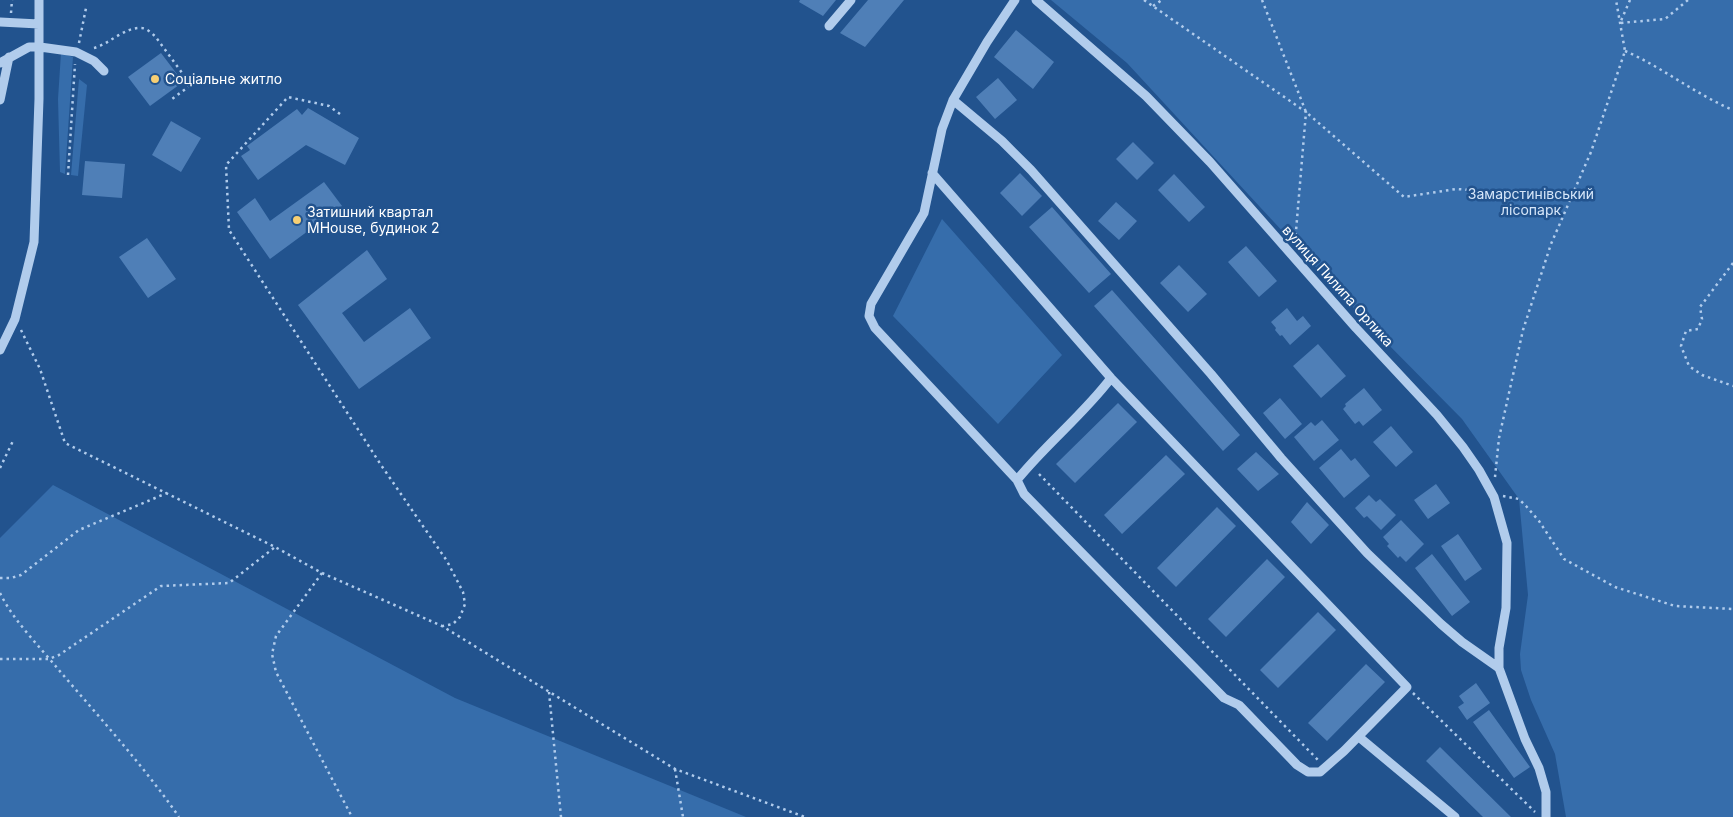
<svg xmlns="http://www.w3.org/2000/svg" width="1733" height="817" viewBox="0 0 1733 817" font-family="Inter,sans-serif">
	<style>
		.green { fill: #366dab }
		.building { fill: #4f7fb7 }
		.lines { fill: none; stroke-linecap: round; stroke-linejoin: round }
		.path { stroke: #b1ccec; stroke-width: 2.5; stroke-dasharray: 2.5 4; stroke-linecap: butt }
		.minor { stroke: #b1ccec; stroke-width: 9 }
		.poi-dot { fill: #f7cf74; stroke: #22538e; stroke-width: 2 }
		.labels { text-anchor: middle; stroke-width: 5; stroke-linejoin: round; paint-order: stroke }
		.poi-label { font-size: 14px; fill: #fff; stroke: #22538e; text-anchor: start }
		.park-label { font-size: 14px; fill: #d6e6f9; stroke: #22538e }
		.street-label { font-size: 14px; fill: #fff; stroke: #22538e }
	</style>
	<rect width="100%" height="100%" fill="#22538e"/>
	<!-- green -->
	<path class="green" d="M1051,0H1733V817H1566L1555,754L1531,700L1521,670L1520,654L1528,595L1519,499L1462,419L1371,327L1127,63Z
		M61,53L73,57L65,174L60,172L58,99Z
		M79,79L87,85L78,176L71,175Z
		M942,219L1062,355L998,424L893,316Z
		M53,485L455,698L746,817H0V538Z"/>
	<!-- building -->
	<path class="building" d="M800,0H836L823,16L799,2Z
		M868,0H904L865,47L840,33Z
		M1016,30L1054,62L1033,89L994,57Z
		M161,53L183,82L150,106L128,77Z
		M998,78L1017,100L995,119L976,97Z
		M308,108L359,138L345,165L306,145L258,180L241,156L250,150L247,146L297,109L302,115Z
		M171,121L201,138L181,172L152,155Z
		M1133,142L1154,163L1137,180L1116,159Z
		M85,161L125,164L122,198L82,195Z
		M1020,173L1042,196L1022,216L1000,193Z
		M1174,174L1205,207L1189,222L1158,190Z
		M324,182L342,206L270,259L237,212L255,198L270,221Z
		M1116,202L1137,221L1119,240L1098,221Z
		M1052,207L1111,274L1089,293L1029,227Z
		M147,238L176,279L148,298L119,257Z
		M1246,246L1277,281L1259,297L1228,262Z
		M367,250L387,279L342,313L364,342L410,308L431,338L359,389L298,305Z
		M1179,265L1207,294L1188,312L1160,283Z
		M1112,290L1240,435L1223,451L1094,306Z
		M1287,308L1297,321L1303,316L1311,326L1290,345L1282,335L1280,336L1275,330L1276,328L1271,322Z
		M1318,344L1346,376L1321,398L1293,366Z
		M1364,388L1382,410L1363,426L1359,421L1355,424L1343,409L1346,406L1345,404Z
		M1280,398L1302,424L1285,439L1263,413Z
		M1118,403L1137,422L1075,483L1056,464Z
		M1322,420L1339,440L1314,461L1294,437L1311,422L1315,426Z
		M1391,426L1413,452L1396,467L1373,442Z
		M1341,449L1351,461L1355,458L1370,476L1344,498L1319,468Z
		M1256,452L1279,474L1258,491L1237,469Z
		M1166,455L1185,474L1122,534L1104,515Z
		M1436,484L1450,503L1428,519L1414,500Z
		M1369,495L1376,502L1380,499L1396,515L1381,530L1367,516L1364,518L1355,508Z
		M1307,502L1329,525L1311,544L1291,522Z
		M1217,507L1236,526L1176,587L1157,568Z
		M1401,520L1424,544L1406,562L1400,556L1398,558L1387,546L1389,544L1383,537Z
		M1458,534L1482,569L1465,581L1441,546Z
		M1432,554L1470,602L1452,616L1415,568Z
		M1267,559L1285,577L1226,637L1208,619Z
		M1318,612L1336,630L1278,688L1260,670Z
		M1366,664L1385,682L1327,741L1308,723Z
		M1476,683L1490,703L1467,720L1458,707L1464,703L1459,696Z
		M1489,710L1530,767L1514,778L1473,722Z
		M1440,747L1511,817H1483L1426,761Z"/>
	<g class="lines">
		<!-- path -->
		<path class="path" d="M1144,0L1306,112L1295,243
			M1262,0L1306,112L1404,197L1456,189L1571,197
			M1630,0L1620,23L1665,19L1688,0
			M1153,6L1162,0
			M11,13L12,0
			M79,43L86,8
			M94,48C109,44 125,27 141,28C147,28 151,33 155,36L191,85L172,99
			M1625,51C1662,67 1695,94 1733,110
			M340,114L329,106L288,97L226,165L229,230L381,465L447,561L463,592L465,604L460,617L453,624L443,626
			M68,175L75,64
			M1733,263L1700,307L1702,319L1698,329L1686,331L1681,346L1689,366L1702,375L1733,386
			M21,330L40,369L65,443L275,547L322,573L442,626L675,769L805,817
			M0,468L13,441
			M1039,474L1319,761
			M1495,477L1499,438L1523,330L1551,244L1591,152L1625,51L1616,0
			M1503,496L1519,499L1526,506L1539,521L1564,559L1615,587L1675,606L1733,609
			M322,573L276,636L272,654L276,672L352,817
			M0,578H11L21,575L79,530L167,493
			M0,593C13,620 39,646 58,669C99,717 143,765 179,817
			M0,659H49L59,655L161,586L229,583L275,547
			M549,692L561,817
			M1413,693L1535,812
			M675,769L683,817"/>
		<!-- minor -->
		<path class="minor" d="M1036,0L1146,96L1210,162L1356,328L1437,415L1463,447L1479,470L1494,497L1507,543L1506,608L1499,648V668L1525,739L1539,768L1546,792V817
			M0,22L39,24
			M829,26L851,0
			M0,63L29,47H40L76,52L94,61L104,71
			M0,100L9,57
			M953,100L1002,141L1031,170L1211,374L1281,458L1367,553L1441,624L1462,642L1499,668
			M932,173L1111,378L1407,687L1344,751L1320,772H1308L1297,765L1239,705L1224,698L1024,494L1017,480L875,328L869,316L871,304L924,213L942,129L953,100L987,42L1015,0
			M0,350L15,319L34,242L39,99V0
			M1017,480C1046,444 1083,415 1111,378
			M1359,737L1455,817"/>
	</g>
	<!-- markers -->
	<g class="poi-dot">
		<circle cx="155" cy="79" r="5"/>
		<circle cx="297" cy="220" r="5"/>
	</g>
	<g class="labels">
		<!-- poi labels -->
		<g class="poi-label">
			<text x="165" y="84">Соціальне житло</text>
			<text x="307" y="217">Затишний квартал<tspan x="307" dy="16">MHouse, будинок 2</tspan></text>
		</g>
		<!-- park labels -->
		<g class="park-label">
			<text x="1531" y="199">Замарстинівський<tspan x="1531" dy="16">лісопарк</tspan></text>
		</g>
		<!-- street labels -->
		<g class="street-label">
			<text transform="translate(1338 286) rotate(48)" y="5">вулиця Пилипа Орлика</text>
		</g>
	</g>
</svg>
